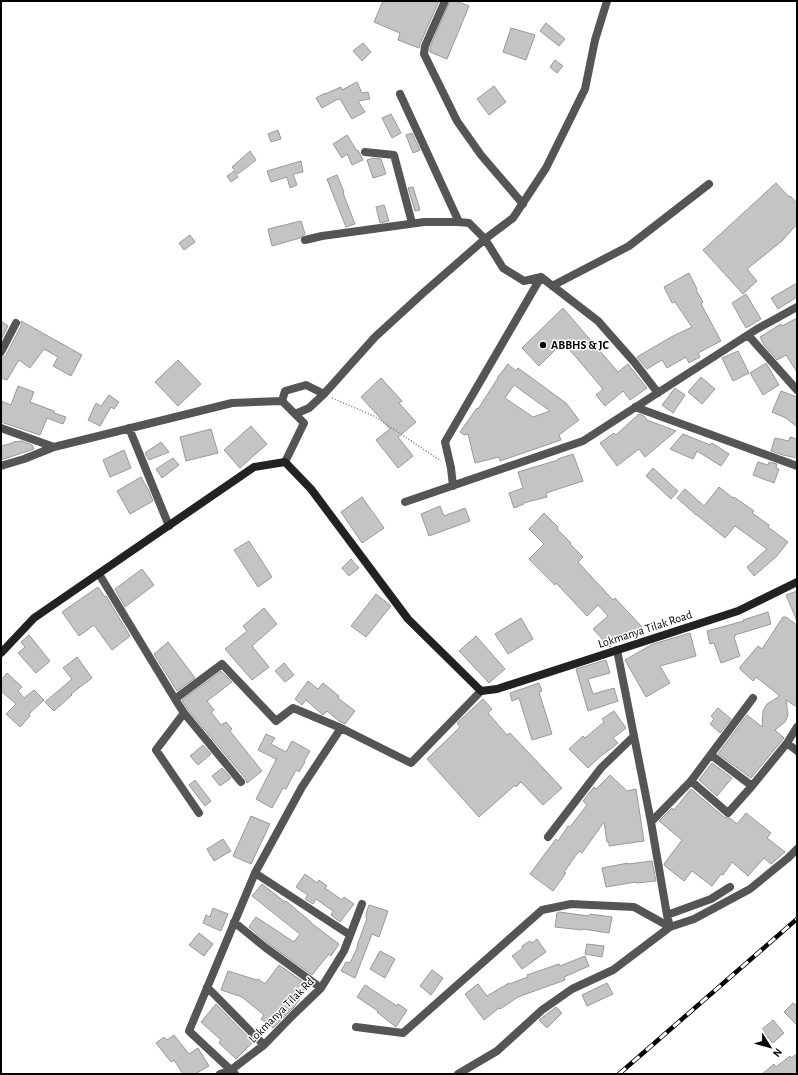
<svg xmlns="http://www.w3.org/2000/svg" width="798" height="1075" viewBox="0 0 798 1075" font-family="'Alegreya Sans',sans-serif">
	<style>
		.building { fill: #c4c4c4; stroke: #999; fill-rule: evenodd }
		.lines { fill: none; stroke-linecap: round; stroke-linejoin: round }
		.path { stroke: #777; stroke-width: 1.5; stroke-dasharray: 1 2; stroke-linecap: butt }
		.minor { stroke: #555; stroke-width: 8 }
		.secondary { stroke: #222; stroke-width: 8 }
		.rail-casing { stroke: #000; stroke-width: 4.5 }
		.rail { stroke: #fff; stroke-width: 3; stroke-dasharray: 9; stroke-linecap: butt }
		.poi-dot { fill: #000; stroke: #fff; stroke-width: 1.5 }
		.labels { text-anchor: middle; stroke-width: 3; stroke-linejoin: round; paint-order: stroke }
		.poi-label { font-size: 12px; font-weight: bold; fill: #000; stroke: #fff; text-anchor: start }
		.street-label { font-size: 12px; fill: #000; stroke: #fff }
	</style>
	<rect width="100%" height="100%" fill="#fff"/>
	<!-- building -->
	<path class="building" d="M383,1H439L420,44L419,48L398,40L400,33L374,22Z
		M450,1H456L469,6L447,59L430,52V47Z
		M546,23L565,39L559,46L540,31Z
		M511,28L535,35L526,60L503,52Z
		M363,43L371,52L362,61L353,51Z
		M555,60L563,66L557,73L550,67Z
		M357,82L362,93L368,92L370,99L358,101L365,112L352,119L340,99L336,100L322,108L316,98L325,93V94L341,87L342,90Z
		M494,86L506,102L489,115L477,99Z
		M391,114L401,133L392,138L382,118Z
		M278,130L281,139L271,142L268,134Z
		M412,133L420,150L413,153L406,135Z
		M347,135L357,151L358,150L363,160L352,165L347,154L342,158L333,144Z
		M250,151L256,160L238,174L232,167Z
		M373,158L381,159L386,174L373,178L367,160Z
		M301,161L303,172L293,174L297,185L290,188L287,177L271,182L267,171Z
		M234,171L238,177L231,182L227,176Z
		M337,175L344,192L343,193L355,224L346,227L327,179Z
		M776,183L789,197L790,196L797,203V224L782,241L747,269L757,281L743,294L703,250Z
		M413,187L420,210L415,211L408,188Z
		M384,205L389,221L380,223L376,207Z
		M301,221L305,234L302,236L300,238L272,246L268,229Z
		M190,235L195,242L184,250L179,243Z
		M689,273L697,289L696,290L703,302L701,304L721,341L698,353L700,357L689,363L686,357L667,368L662,360L647,369L637,357L671,337L692,327L675,302L672,303L664,287Z
		M797,283V297L778,309L771,298Z
		M746,294L761,319L746,328L732,303Z
		M563,308L618,372L628,364L647,388L630,400L623,391L605,406L596,395L603,389L563,342L539,366L522,348Z
		M797,318V372L786,355L777,360L764,345L760,337L781,324L782,326Z
		M1,321L8,326L1,340Z
		M21,321L82,355L71,376L53,366L58,357L44,349L30,368L19,360L7,380L1,378V357H4L6,355L21,326Z
		M738,351L749,373L733,381L722,358Z
		M178,360L201,384L178,406L155,382Z
		M766,363L779,385L763,395L750,373Z
		M508,364L516,371L518,368L566,403L579,420L559,435L561,440L500,461L499,457L475,463L468,434L464,435L460,432L477,408L478,409L498,378H497ZM514,385L550,411L533,417L505,398Z
		M701,377L715,389L702,404L688,392Z
		M381,378L402,401L399,403L416,422L398,437L413,456L398,468L376,440L390,429L361,397Z
		M18,386L34,392L30,402L54,411V413L66,417L63,424L47,418L40,435L1,422V401L11,405Z
		M675,388L685,395L673,413L662,405Z
		M781,391L797,397V427L786,418L772,412Z
		M109,395L119,402L114,409L111,407L100,426L88,420L96,403L101,406Z
		M639,414L644,416L647,420L676,431L645,457L639,449L617,466L600,443L614,433L616,435Z
		M251,426L267,444L240,468L224,450Z
		M211,429L218,453L186,461L180,437Z
		M683,434L710,445L712,443L729,454L721,466L697,451L693,459L670,449Z
		M790,437L797,439V458L783,455L771,451L775,438L789,441Z
		M22,441L32,445L34,449L1,460V446L13,443V442Z
		M161,442L169,452L149,460L145,453Z
		M124,450L131,468L110,477L103,460Z
		M573,454L583,481L546,493L547,497L523,503L524,504L514,508L509,493L523,488L518,472L558,460V459Z
		M173,458L179,465L162,478L156,469Z
		M758,462L768,465L769,462L777,464L776,468L779,469L774,483L753,475Z
		M653,468L678,491L671,499L646,476Z
		M141,477L149,491L153,501L130,514L117,491Z
		M719,487L733,498L734,497L754,511L752,513L769,525L768,527L788,542L776,557L754,576L747,567L767,549L735,526L725,538L697,515H696L677,498L685,489L704,506Z
		M362,497L384,528L362,543L341,512Z
		M440,506L444,516L465,508L470,521L429,536L421,514Z
		M544,513L558,527L557,529L571,543L570,544L583,557L578,562L613,600L615,598L642,627L628,639L623,634L610,647L593,629L608,616L598,605L587,616L556,583L555,585L529,559L544,544L529,529Z
		M249,541L272,577L258,587L234,550Z
		M351,559L359,568L349,576L342,568Z
		M142,569L154,585L125,607L115,589Z
		M98,587L105,597L106,596L130,636L112,650L94,625L79,636L62,612Z
		M797,591V621L786,595Z
		M376,594L391,606L366,637L351,626Z
		M264,608L277,624L252,646L269,667L252,680L225,649L247,631L243,626Z
		M768,612L771,624L735,635V637H734L740,656L721,663L714,643L710,644L707,631L744,621L743,620Z
		M783,617H786L797,625V707L786,700L788,714L787,718L785,722L775,730L784,738L751,778L718,754L747,715L762,727L763,711L765,707L767,704L780,696L756,677L753,681L740,669V667L758,646L762,649Z
		M521,618L533,639L508,654L495,634Z
		M690,633L696,656L660,666L670,683L646,697L625,660L653,644Z
		M29,635L50,661L36,673L18,653L25,647L21,642Z
		M476,636L505,669L489,683L459,651Z
		M168,642L195,678L177,691L154,654Z
		M77,657L92,678L71,694L72,695L54,711L45,702L72,679L63,668Z
		M606,660L610,673L588,679L593,694L614,688L618,701L588,711L576,669Z
		M284,663L294,675L285,682L275,671Z
		M221,671L232,682L207,701L214,710L211,712L221,725L226,722L232,729L230,731L262,771L247,783L245,778L188,710L182,700Z
		M7,673L22,687L18,691L24,698L34,690L44,700L29,714L30,716L20,727L6,714L16,704L1,691V680Z
		M308,681L318,689L323,683L339,696L338,698L355,711L345,724L339,721L327,711L323,715L306,700L302,705L295,699Z
		M539,683L542,691L539,692L552,734L532,740L519,698L512,701L510,693Z
		M483,699L492,709L488,713L507,735L510,733L562,788L543,805L521,782L516,787L515,785L479,817L427,759L460,727L457,723Z
		M718,708L731,719L720,733L710,724L714,719L711,716Z
		M614,711L626,728L613,738L618,743L604,754H603L588,768L569,749L583,736L585,738L604,722L602,719Z
		M266,734L275,738L271,744L286,752L292,741L310,751L304,761L305,762L299,772L296,770L286,789L283,788L272,808L256,799L277,758L276,759L258,750Z
		M203,745L211,754L198,765L190,756Z
		M712,763L732,778L717,796L699,780Z
		M222,768L231,778L220,786L212,776Z
		M610,775L627,791L636,789L644,841L609,846V842H607L604,822L582,853L579,851L564,872L566,873L553,891L530,874L556,839L558,841L568,826L570,827L587,805L583,801L586,797L594,787L596,789Z
		M195,780L211,801L205,806L189,785Z
		M691,789L724,817L727,818H730L737,824L746,813L771,833L767,838L785,852L771,864L764,858L748,876L732,862L723,875L721,874L712,886L692,871L684,881L664,865V864L682,840L659,821L672,808L674,810Z
		M251,816L270,824L251,864L233,856Z
		M223,839L231,851L214,861L207,849Z
		M652,861L656,881L636,883V882L606,887L602,868L628,863V864Z
		M305,874L317,883L319,880L327,886L325,888L342,900L344,897L354,904L340,922L331,915L333,911L316,899L313,904L305,899L308,895L296,887Z
		M262,884L285,902L286,901L311,922V923L339,944L331,956L329,954L312,975L269,944L249,927L256,917L294,942L300,934L252,896Z
		M369,905L388,911L379,937L372,934L355,978L341,971L346,962L350,963L358,946H357L367,918L366,917V914Z
		M213,908L228,914L221,931L203,923L206,915L210,917Z
		M559,912L589,916L590,914L612,917L609,933L583,929L582,930L555,927L557,913Z
		M199,933L213,944L204,956L189,945Z
		M537,939L546,952L522,969L512,956L523,948L522,946L530,941L532,943Z
		M587,944L604,946L602,957L585,954Z
		M380,951L395,959L385,978L370,969Z
		M585,956L589,966L564,977L565,980L518,997L500,1009L499,1008L484,1020L465,994L478,984L487,996L509,983V984L528,977L527,975L559,964L560,966Z
		M279,965L305,983L304,986L307,988L294,1007L273,1028L261,1019L264,1015L242,997L221,990L228,971L257,980L258,979L265,984Z
		M432,970L443,978L431,995L420,986Z
		M607,983L613,994L587,1006L582,995Z
		M365,985L397,1006L398,1004L407,1010L396,1027L387,1020L377,1012L378,1011L357,997Z
		M793,1003L797,1006V1025L784,1012Z
		M216,1004L253,1042L236,1059L219,1043L221,1040L201,1022Z
		M556,1007L562,1013L547,1028L539,1020Z
		M773,1020L784,1033L773,1043L761,1030Z
		M174,1035L189,1054L198,1048L209,1066L195,1074H183L174,1060L171,1062L156,1043L164,1037L167,1040Z
		M797,1054V1074H762L774,1064L776,1067L790,1056L791,1058Z"/>
	<g class="lines">
		<!-- path -->
		<path class="path" d="M332,398L374,416L441,461"/>
		<!-- minor -->
		<path class="minor" d="M445,1L425,46L424,54L457,121L481,155L523,204
			M607,1L595,40L585,89L546,168L513,218L485,239L503,268L524,281L541,277L598,321L635,363L658,393
			M400,94L459,222
			M365,152L394,155L412,223
			M552,286L629,246L709,184
			M748,335L797,390
			M1,352L16,323
			M282,401L285,391L306,385L324,394L375,337L422,294L485,239L469,223L459,222H424L322,236L305,240
			M635,407L797,466
			M295,414L309,408L324,394
			M1,428L54,447
			M129,428L169,526
			M1,466L24,459L54,447L232,403L282,401L304,423L285,462
			M453,486L451,468L445,442L541,277
			M405,502L583,441L757,329L797,307
			M99,574L175,699L184,713L241,782
			M753,698L691,781L728,813L752,786L787,743L797,727
			M175,699L222,664L276,721L293,708L341,728L411,763L481,691
			M184,713L156,750L199,813
			M787,743L797,751
			M711,755L752,786
			M651,822L691,781
			M548,837L601,768L634,736
			M255,873L350,935
			M667,915L711,899L730,887
			M234,922L266,948L321,988
			M207,987L264,1045
			M356,1027L403,1033L542,910L571,904L634,907L670,927L694,919L750,889L788,858L797,849
			M220,1074L231,1070L264,1045L293,1015L321,988L344,951L362,904
			M235,1074L189,1031L255,873L302,787L341,728
			M458,1074L497,1051L542,1010L572,989L613,970L670,927L667,915L651,822L617,650"/>
		<!-- secondary -->
		<path class="secondary" d="M1,653L34,618L254,467L285,462L311,489L408,619L481,691L497,689L738,611L797,582"/>
		<!-- rail casing -->
		<g class="rail-casing">
			<path id="rail" d="M619,1074L797,919"/>
		</g>
		<!-- rail -->
		<use href="#rail" class="rail"/>
	</g>
	<!-- markers -->
	<circle class="poi-dot" cx="543" cy="345" r="4"/>
	<g class="labels">
		<!-- poi labels -->
		<g class="poi-label">
			<text x="551" y="349">ABBHS &amp; JC</text>
		</g>
		<!-- street labels -->
		<g class="street-label">
			<text transform="translate(645 629) rotate(-18)" y="4">Lokmanya Tilak Road</text>
			<text transform="translate(281 1010) rotate(-45)" y="4">Lokmanya Tilak Rd</text>
		</g>
	</g>
	<!-- border -->
	<rect width="798" height="1075" fill="none" stroke="#000000" stroke-width="4"/>
	<!-- north arrow -->
	<g transform="translate(770 1047) rotate(127)" stroke="#ffffff" stroke-width="3" paint-order="stroke">
	<path d="M0-3L7 15L0 10L-7 15Z" fill="#000000"/>
	<text y="-6" font-size="11" font-weight="bold" text-anchor="middle" fill="#000000">N</text>
	</g>
</svg>
